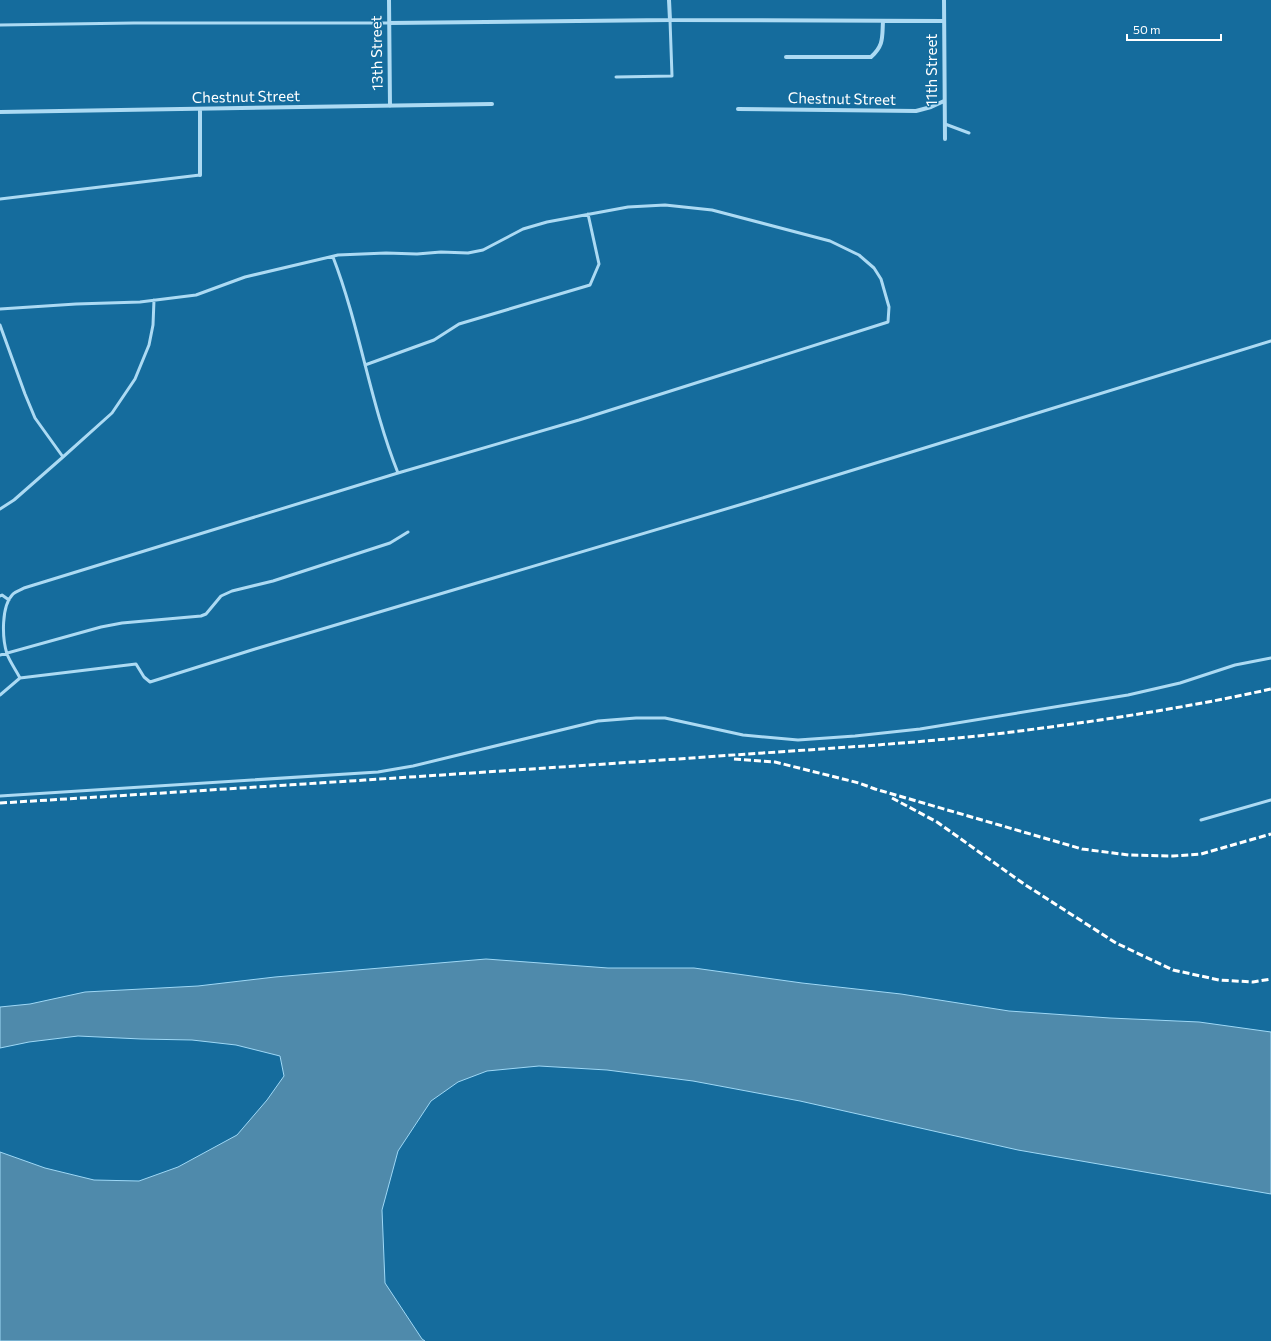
<svg xmlns="http://www.w3.org/2000/svg" width="1271" height="1341" viewBox="0 0 1271 1341" font-family="Commissioner,sans-serif">
	<style>
		.water { fill: #4f8aab; stroke: #9ed8f6 }
		.lines { fill: none; stroke-linecap: round; stroke-linejoin: round }
		.service { stroke: #acdaf3; stroke-width: 3 }
		.minor { stroke: #acdaf3; stroke-width: 4 }
		.rail { stroke: #fff; stroke-width: 3; stroke-dasharray: 7 3; stroke-linecap: butt }
		.labels { text-anchor: middle; stroke-width: 3; stroke-linejoin: round; paint-order: stroke }
		.street-label { font-size: 15px; fill: #fff; stroke: #156c9d }
	</style>
	<rect width="100%" height="100%" fill="#156c9d"/>
	<!-- water -->
	<path class="water" d="M486,959L608,968H694L802,983L901,994L1009,1011L1110,1018L1199,1022L1271,1032V1194L1018,1150L800,1101L693,1081L607,1070L539,1066L487,1071L458,1082L431,1101L398,1151L382,1210L385,1283L422,1339L425,1341H0V1152L45,1168L94,1180L139,1181L178,1167L237,1135L267,1100L284,1076L280,1056L236,1045L192,1040L141,1039L78,1036L29,1042L0,1048V1007L30,1004L85,992L198,986L275,977Z"/>
	<g class="lines">
		<!-- service -->
		<path class="service" d="M0,25L134,23H389
			M616,77L672,76L670,20
			M945,124L969,133
			M0,199L200,175
			M333,257C360,327 370,403 398,473L24,588C21,590 16,591 13,594C1,606 2,638 7,654C10,662 16,670 20,678L136,664L144,677L150,682L255,649L746,503L1271,341
			M0,309L76,304L140,302L196,295L245,277L338,255L386,253L417,254L441,252L468,253L483,250L523,229L547,222L628,207L665,205L712,210L830,241L859,255L874,268L881,279L889,307L888,322L579,420L398,473
			M0,325L25,394L35,418L63,457
			M365,365L434,340L459,324L590,285L599,264L588,214
			M0,509L14,500L63,457L112,413L135,379L149,345L153,325L154,300
			M0,596L2,595L9,600
			M0,655L101,627L122,623L201,616L206,614L221,596L232,591L273,581L390,543L408,532
			M0,695L20,678
			M0,796L378,772L413,766L598,721L636,718H665L743,735L798,740L855,736L920,729L1128,695L1180,683L1235,665L1271,658
			M1201,820L1271,800"/>
		<!-- minor -->
		<path class="minor" d="M389,0L390,106
			M669,0L670,20
			M944,0L945,139
			M389,23L670,20L944,21
			M786,57H871C884,45 882,38 883,21
			M200,109V175
			M738,109L916,111L931,107L944,101
			M0,112L492,104"/>
		<!-- rail -->
		<path class="rail" d="M734,759L775,762L859,783L875,789L1082,849L1129,855L1173,856L1201,854L1271,834
			M892,798L937,822L1024,884L1116,943L1173,970L1219,980L1253,982L1271,979
			M0,803C231,789 461,774 692,758C798,750 905,745 1012,732C1098,721 1186,708 1271,689"/>
	</g>
	<g class="labels">
		<!-- street labels -->
		<g class="street-label">
			<text transform="translate(377 53) rotate(-91)" y="5">13th Street</text>
			<text transform="translate(932 70) rotate(-90)" y="5">11th Street</text>
			<text transform="translate(246 97) rotate(-1)" y="5">Chestnut Street</text>
			<text transform="translate(842 99) rotate(1)" y="5">Chestnut Street</text>
		</g>
	</g>
	<!-- scale -->
	<path d="M1127 34v6h94v-6" fill="none" stroke="#ffffff" stroke-width="2"/>
	<text x="1133" y="34" font-size="12" fill="#ffffff" stroke="#156c9d" stroke-width="3" paint-order="stroke">50 m</text>
</svg>
